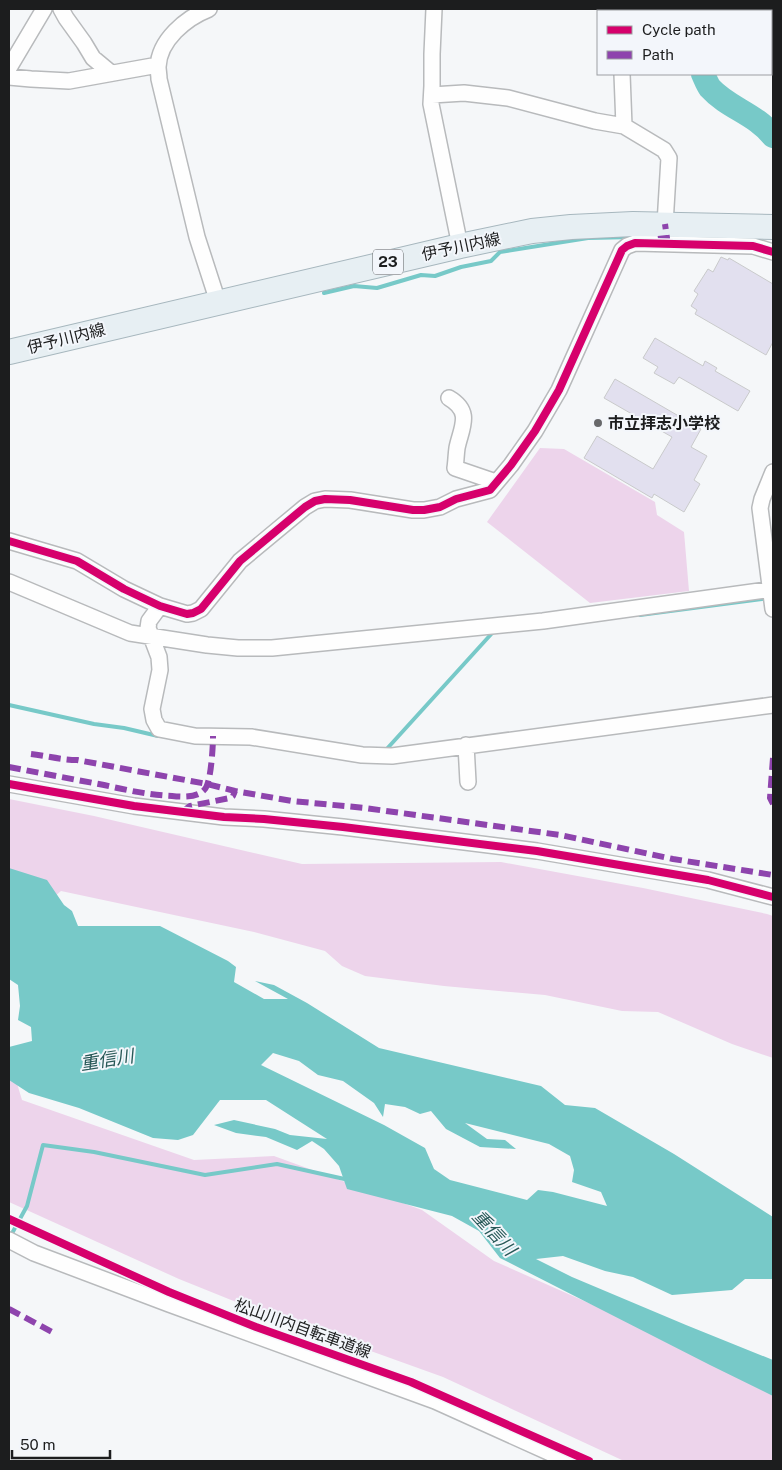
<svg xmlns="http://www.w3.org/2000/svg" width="782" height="1470" viewBox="0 0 782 1470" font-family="'Public Sans','Noto Sans JP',sans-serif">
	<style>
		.green { fill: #edd4eb }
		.water { fill: #77c9c8; fill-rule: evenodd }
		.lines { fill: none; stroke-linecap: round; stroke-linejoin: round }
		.stream { stroke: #77c9c8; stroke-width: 4 }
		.river { stroke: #77c9c8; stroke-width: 24 }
		.building { fill: #e2e0ef; stroke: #c9cacb }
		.minor-casing { stroke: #b8babc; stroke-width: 18 }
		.primary-casing { stroke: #a7b7be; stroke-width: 26 }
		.minor { stroke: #fefefe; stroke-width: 15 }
		.primary { stroke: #e7eff3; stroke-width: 24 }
		.quiet { stroke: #8e44ad; stroke-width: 6; stroke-dasharray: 12 6; stroke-linecap: butt }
		.cycleway-casing { stroke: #f3f6fb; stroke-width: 11 }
		.cycleway { stroke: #d6006c; stroke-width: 8 }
		.poi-dot { fill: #68696b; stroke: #f3f6fb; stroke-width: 2 }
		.labels { text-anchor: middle; stroke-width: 4; stroke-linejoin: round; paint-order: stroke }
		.shield { fill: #f3f6fb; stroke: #5c5e60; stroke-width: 1 }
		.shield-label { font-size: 15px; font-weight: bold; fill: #1c1d1e }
		.street-label { font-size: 16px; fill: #1c1d1e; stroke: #f3f6fb }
		.poi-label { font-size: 16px; font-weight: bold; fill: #1c1d1e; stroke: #f3f6fb; text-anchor: start }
		.water-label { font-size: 18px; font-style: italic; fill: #275857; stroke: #f3f6fb }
	</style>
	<rect width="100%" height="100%" fill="#f5f7f9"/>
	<!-- green -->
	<path class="green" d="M540,448L564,449L655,502L657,515L684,532L689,591L590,603L487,522Z
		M9,799L94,816L302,864L501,862L643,888L767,914L773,916V1058L732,1044L658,1012L622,1011L545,995L444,986L365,976L342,966L325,951L254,932L61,891L39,910L9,950Z
		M9,1065L12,1067L22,1100L194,1160L274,1156L422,1210L494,1261L645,1328L773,1375V1461H624L443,1377L251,1308L179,1279L9,1202Z"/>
	<!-- water -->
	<path class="water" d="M9,868L47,880L64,905L72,911L78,926H160L228,961L236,967L234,982L264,999H288L255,981L274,985L307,1003L379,1048L541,1086L565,1105L595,1108L674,1154L773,1217V1279H745L732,1290L672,1295L633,1277L605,1271L563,1256L536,1259L572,1277L686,1325L773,1360V1396L710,1365L500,1258L479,1231L452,1216L347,1189L339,1166L324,1149L312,1141L297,1150L266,1137L236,1133L214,1125L234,1120L275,1129L290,1135L327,1139L266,1100H220L193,1135L178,1140L153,1138L79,1108L29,1093L9,1080V1047L32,1041L31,1027L18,1020L20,1006L18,985L9,979ZM273,1053L299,1061L318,1075L343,1081L374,1103L383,1117L385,1104L405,1107L420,1114L431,1111L446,1129L480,1147L516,1149L505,1140L487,1139L465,1123L549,1144L570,1156L574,1170L572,1182L601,1192L607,1206L553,1192L538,1190L527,1200L450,1180L434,1169L425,1148L384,1125L261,1065Z"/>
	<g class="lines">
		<!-- stream -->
		<path class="stream" d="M324,293L354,286L377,288L421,275L435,276L461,267L491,261L500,252L588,238L634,237
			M640,615L769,598
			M9,705L94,724L124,728L158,736
			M384,752L494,631
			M10,1237L27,1206L43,1145L94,1152L205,1175L277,1164L349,1180"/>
		<!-- river -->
		<path class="river" d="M699,9V11
			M703,74C705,78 707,84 710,88C728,108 756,114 773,136"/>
	</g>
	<!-- building -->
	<path class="building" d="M721,257L728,260L729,258L773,284V342L766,355L695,314L697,310L691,306L698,294L694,291L708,269L713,272Z
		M655,338L703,366L705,361L717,368L715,371L750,391L738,411L679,377L674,384L654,373L658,367L643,358Z
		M615,379L701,429L691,447L707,456L694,480L700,484L684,512L654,494L652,498L584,458L597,436L653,469L672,437L604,398Z"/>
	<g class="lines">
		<!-- minor casing -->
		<g class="minor-casing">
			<path id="minor" d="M61,9L66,18L84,43L93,58L111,73
				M209,9C186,18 159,40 158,67C158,70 159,75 159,79L197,237L218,302
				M434,9L432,54V86L431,104L460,246
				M617,9L618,11
				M750,9L751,11
				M771,49L773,53
				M9,68L44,9
				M622,74L624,126L664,150L669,158L665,224
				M9,77L31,79L69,81L158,65
				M432,95L464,93L508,98L595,121L624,126
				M449,398C473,412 461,428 457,448C456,455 456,462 455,468L496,482
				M773,472L762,499L760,508L773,609
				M9,541L77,561L124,589L160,606L187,614L193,613L201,609L240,561L305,507L315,501L325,499L350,500L413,510H424L440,507L456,499L490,490L511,465L535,431L559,390L622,250L627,246L635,243L753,246L773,252
				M9,582L130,633L207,645L238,648H272L543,621L773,589
				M160,606L149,621L148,628L159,657L160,670L152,709L154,720L159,729L195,736L251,737L362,755L392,756L773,705
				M466,745L468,782
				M9,784L134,806L224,817L264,819L343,827L537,851L708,880L773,897
				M9,1240L34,1253L169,1304L435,1401L568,1461"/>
		</g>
		<!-- primary casing -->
		<g class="primary-casing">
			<path id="primary" d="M9,352L460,246L532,231L571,227L633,224L773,227"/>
		</g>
		<!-- minor -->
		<use href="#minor" class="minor"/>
		<!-- primary -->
		<use href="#primary" class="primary"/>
		<!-- quiet -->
		<path class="quiet" d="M658,239L667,238L665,224
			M31,754C47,756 62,760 77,760L207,784L235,791L292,801L365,808L560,835L673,859L773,875
			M773,758L770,798L773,804
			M9,767C40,773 72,779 104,785C126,790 149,795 172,796C182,797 198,798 205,789C211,782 213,747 213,736
			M182,812L190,806L230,798L233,796L235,791
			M9,1309L54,1333"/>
		<!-- cycleway casing -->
		<g class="cycleway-casing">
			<path id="cycleway" d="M9,541L77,561L124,589L160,606L187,614L193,613L201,609L240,561L305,507L315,501L325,499L350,500L413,510H424L440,507L456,499L490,490L511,465L535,431L559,390L622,250L627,246L635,243L753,246L773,252
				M9,784L134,806L224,817L264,819L343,827L537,851L708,880L773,897
				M9,1219L169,1292L256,1327L411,1382L589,1461"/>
		</g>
		<!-- cycleway -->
		<use href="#cycleway" class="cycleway"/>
	</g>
	<!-- markers -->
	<circle class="poi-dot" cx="598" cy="423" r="5"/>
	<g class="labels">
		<!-- shield labels -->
		<rect class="shield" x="373" y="249.5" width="30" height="25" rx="4"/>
		<g class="shield-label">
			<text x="388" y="267">23</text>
		</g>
		<!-- street labels -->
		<g class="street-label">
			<text transform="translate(461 246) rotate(-12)" y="6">伊予川内線</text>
			<text transform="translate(66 338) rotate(-14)" y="6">伊予川内線</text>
			<text transform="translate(303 1328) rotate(20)" y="6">松山川内自転車道線</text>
		</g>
		<!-- poi labels -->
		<g class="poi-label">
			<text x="608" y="429">市立拝志小学校</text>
		</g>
		<!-- water labels -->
		<g class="water-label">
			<text transform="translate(107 1060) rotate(-9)" y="6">重信川</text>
			<text transform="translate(494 1233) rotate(47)" y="6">重信川</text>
		</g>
	</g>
	<!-- border -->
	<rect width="782" height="1470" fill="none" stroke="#1c1d1e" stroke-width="20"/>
	<!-- legend -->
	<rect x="597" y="10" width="175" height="65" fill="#f3f6fb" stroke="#9d9fa3"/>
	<rect x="607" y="26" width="25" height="8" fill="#d6006c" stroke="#9d9fa3"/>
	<text x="642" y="35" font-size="15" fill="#1c1d1e">Cycle path</text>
	<rect x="607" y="51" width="25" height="8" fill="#8e44ad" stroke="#9d9fa3"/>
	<text x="642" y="60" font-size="15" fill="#1c1d1e">Path</text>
	<!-- scale -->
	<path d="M12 1450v8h98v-8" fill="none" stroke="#1c1d1e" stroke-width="2.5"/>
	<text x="20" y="1450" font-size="15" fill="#1c1d1e" stroke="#f3f6fb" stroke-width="4" paint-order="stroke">50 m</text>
</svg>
